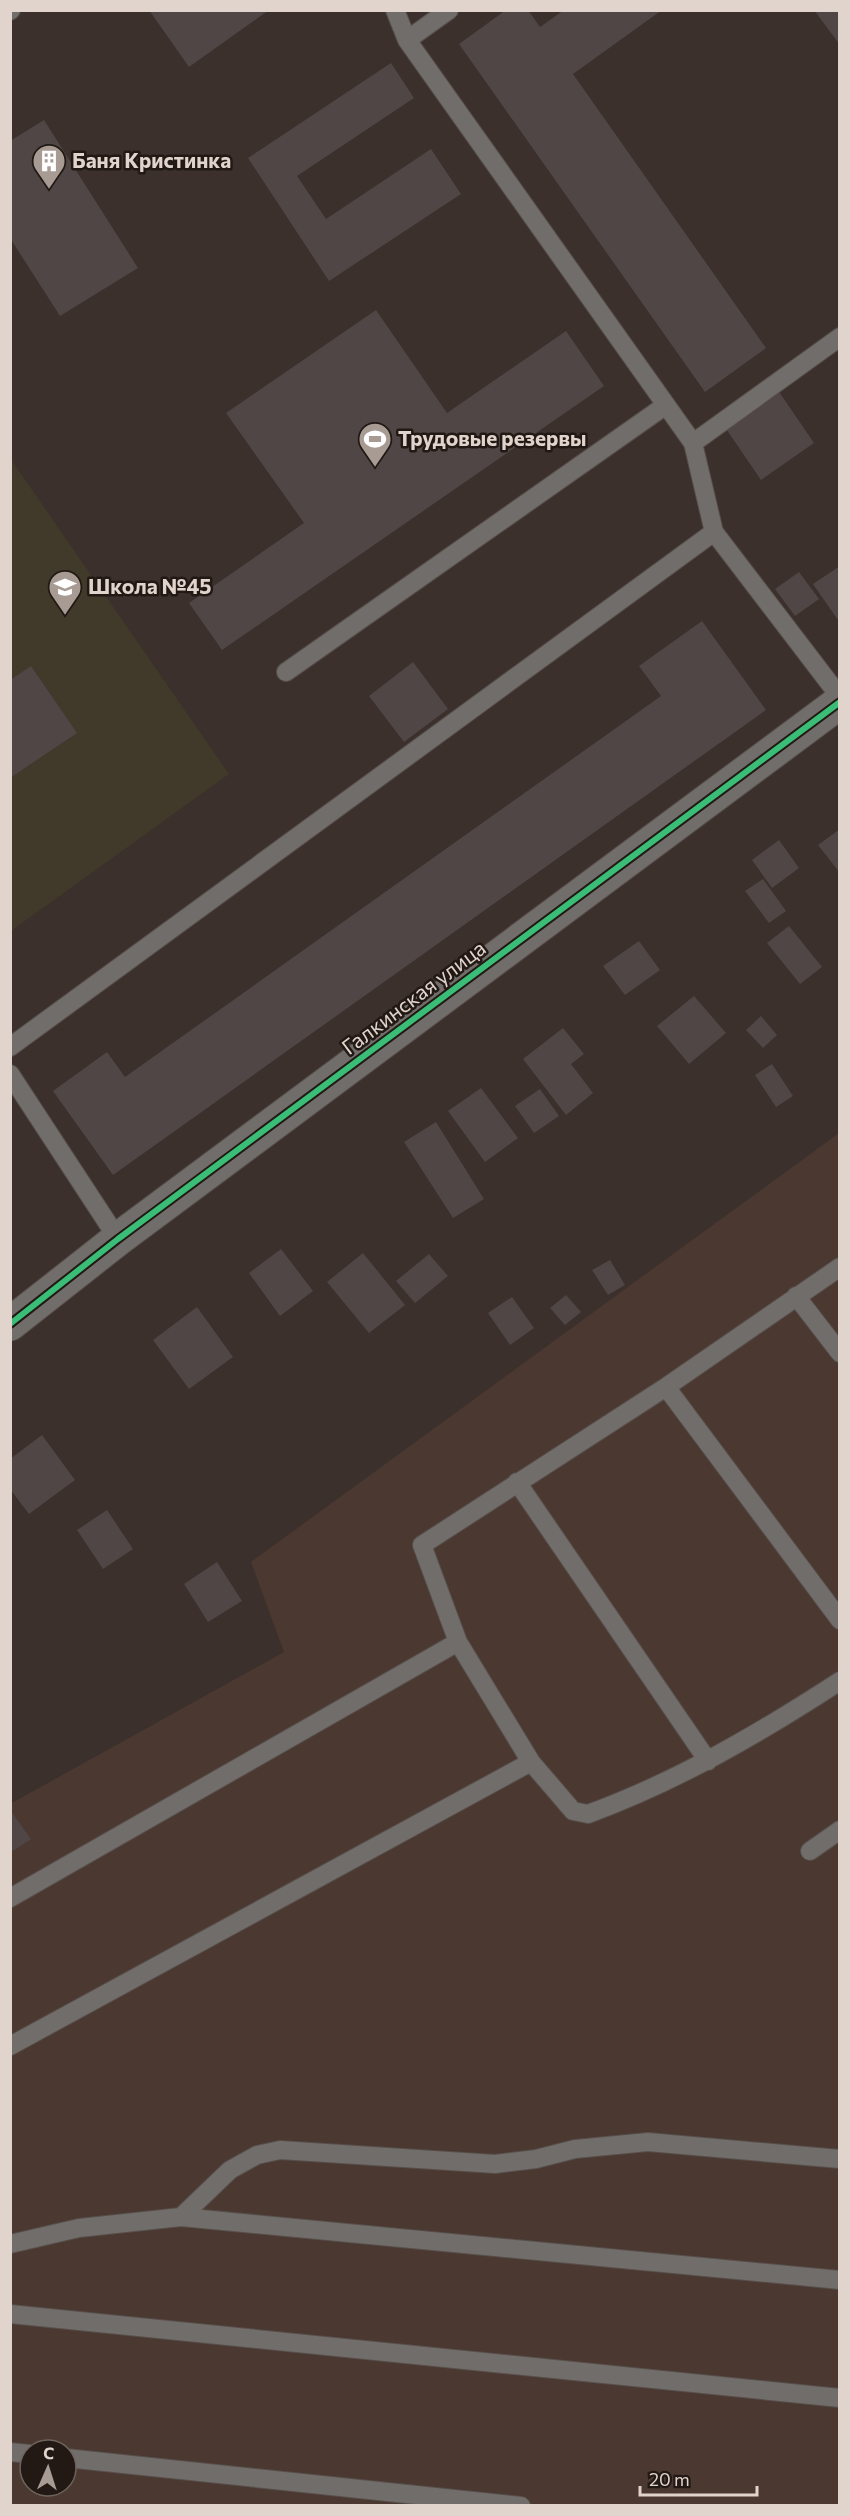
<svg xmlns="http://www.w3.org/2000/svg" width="850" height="2516" viewBox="0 0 850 2516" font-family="Commissioner,sans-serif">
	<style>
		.industrial { fill: #4a3831; fill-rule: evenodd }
		.education { fill: #413929 }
		.building { fill: #504645 }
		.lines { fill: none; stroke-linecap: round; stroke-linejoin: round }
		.service-casing { stroke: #574e4a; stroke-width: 20 }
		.minor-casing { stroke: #574e4a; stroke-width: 35 }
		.service { stroke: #716d6a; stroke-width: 18 }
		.minor { stroke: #716d6a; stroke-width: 33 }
		.cycleway-casing { stroke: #221914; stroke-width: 10 }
		.cycleway { stroke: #3abd76; stroke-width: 6 }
		.labels { text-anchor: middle; stroke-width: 5; stroke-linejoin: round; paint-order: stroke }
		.poi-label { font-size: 21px; font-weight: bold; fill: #e1d4cd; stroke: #221914; text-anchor: start }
		.street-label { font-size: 21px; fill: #e1d4cd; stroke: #221914 }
	</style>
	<rect width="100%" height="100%" fill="#3b302b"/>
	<!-- industrial -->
	<path class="industrial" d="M839,1133V2505H11L10,1804L284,1652L251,1562ZM30,2450H66V2486H30Z"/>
	<!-- education -->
	<path class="education" d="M10,458L229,774L11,931H10Z"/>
	<!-- building -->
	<path class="building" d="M149,10H269L189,67Z
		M506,10H528L540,27L564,10H662L573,74L766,348L705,392L459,44Z
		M814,10H840V45Z
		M391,63L414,98L297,176L326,219L431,149L461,194L329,281L248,158Z
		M44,120L138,268L60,316L10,238V141Z
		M376,310L447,413L566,331L604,386L222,650L189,603L304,523L226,413Z
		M771,380L814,443L761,480L718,417Z
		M840,566V623L813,584Z
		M799,572L819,599L795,616L775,589Z
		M702,621L766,710L113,1175L53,1091L107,1052L125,1077L661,696L639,666Z
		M413,662L448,709L404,742L369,696Z
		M31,666L77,733L10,778V680Z
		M840,829V873L818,845Z
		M779,840L799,868L772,888L752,860Z
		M763,879L786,911L769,923L745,891Z
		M789,926L822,967L800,984L767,943Z
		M639,941L660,970L625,995L603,966Z
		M694,996L726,1033L689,1064L657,1026Z
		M761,1016L777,1035L763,1048L746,1030Z
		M563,1028L584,1054L571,1064L593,1093L566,1115L523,1059Z
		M772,1064L793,1096L776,1107L755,1075Z
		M481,1088L518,1138L485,1162L448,1111Z
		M540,1089L559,1116L534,1133L515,1106Z
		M436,1122L484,1199L453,1218L404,1142Z
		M281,1249L313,1291L280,1316L249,1273Z
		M363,1253L405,1305L369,1333L327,1282Z
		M429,1254L448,1276L415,1303L396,1281Z
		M610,1260L625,1285L608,1295L592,1270Z
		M566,1295L581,1312L565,1325L550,1308Z
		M512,1297L534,1328L510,1345L488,1313Z
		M197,1307L233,1357L189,1389L153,1340Z
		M42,1435L75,1480L29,1514L10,1489V1459Z
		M107,1510L133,1549L103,1569L77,1530Z
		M217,1562L242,1601L208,1622L184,1584Z
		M10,1810L31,1839L13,1851L10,1848Z"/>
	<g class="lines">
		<!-- service casing -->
		<g class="service-casing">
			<path id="service" d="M10,11L11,10
				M407,40L449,10
				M693,443L840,337
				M714,532L840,697
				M286,672L666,405
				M10,1047L714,532L693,443L407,40L395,10
				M10,1074L118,1239
				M796,1296L840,1353
				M666,1387L840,1620
				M517,1482L708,1761
				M531,1762L573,1811L588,1814C678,1781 760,1733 840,1681
				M810,1851L840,1830
				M10,1898L458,1642L422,1545L666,1387L840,1267
				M10,2046L531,1762L458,1642
				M181,2217L840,2280
				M10,2244L79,2228L181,2217L230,2170L257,2155L280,2150L495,2164L536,2159L575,2149L648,2142L840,2159
				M10,2314L840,2398
				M10,2452L30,2454
				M66,2458L521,2506"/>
		</g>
		<!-- minor casing -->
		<g class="minor-casing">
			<path id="minor" d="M10,1324L118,1239L840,702"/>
		</g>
		<!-- service -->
		<use href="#service" class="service"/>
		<!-- minor -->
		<use href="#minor" class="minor"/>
		<!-- cycleway casing -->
		<g class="cycleway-casing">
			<path id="cycleway" d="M10,1324L118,1239L840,702"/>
		</g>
		<!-- cycleway -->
		<use href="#cycleway" class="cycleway"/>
	</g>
	<!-- icons -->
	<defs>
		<g id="building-pin" transform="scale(1.725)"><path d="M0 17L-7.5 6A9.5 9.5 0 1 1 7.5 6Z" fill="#a79b94" stroke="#221914"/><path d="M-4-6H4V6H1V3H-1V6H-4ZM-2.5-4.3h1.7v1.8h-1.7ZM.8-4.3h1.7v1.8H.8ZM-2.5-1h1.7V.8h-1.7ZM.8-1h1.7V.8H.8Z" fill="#fff"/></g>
		<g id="stadium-pin" transform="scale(1.725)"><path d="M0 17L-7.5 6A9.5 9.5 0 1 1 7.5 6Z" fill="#a79b94" stroke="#221914"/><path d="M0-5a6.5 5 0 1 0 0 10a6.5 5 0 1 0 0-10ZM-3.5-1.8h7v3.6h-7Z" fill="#fff"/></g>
		<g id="school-pin" transform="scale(1.725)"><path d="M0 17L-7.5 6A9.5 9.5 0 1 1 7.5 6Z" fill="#a79b94" stroke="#221914"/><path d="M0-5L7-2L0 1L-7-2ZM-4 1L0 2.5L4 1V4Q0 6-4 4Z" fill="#fff"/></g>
	</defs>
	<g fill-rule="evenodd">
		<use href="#building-pin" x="49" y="161"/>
		<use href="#stadium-pin" x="375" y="439"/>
		<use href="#school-pin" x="65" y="587"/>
	</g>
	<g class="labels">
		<!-- poi labels -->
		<g class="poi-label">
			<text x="72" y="168">Баня Кристинка</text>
			<text x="398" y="446">Трудовые резервы</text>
			<text x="88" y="594">Школа №45</text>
		</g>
		<!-- street labels -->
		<g class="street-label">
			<text transform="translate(414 998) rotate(-37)" y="7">Галкинская улица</text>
		</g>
	</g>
	<!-- border -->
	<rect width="850" height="2516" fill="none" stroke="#e1d4cd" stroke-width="24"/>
	<!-- north arrow -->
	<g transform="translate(48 2468) rotate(3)"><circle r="28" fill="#221914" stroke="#6e645e" stroke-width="1.5"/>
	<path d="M0-4.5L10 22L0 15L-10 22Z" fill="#a79b94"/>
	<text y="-9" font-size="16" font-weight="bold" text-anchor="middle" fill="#e1d4cd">С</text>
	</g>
	<!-- scale -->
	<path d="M640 2486v9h117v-9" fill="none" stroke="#e1d4cd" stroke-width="3"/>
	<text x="649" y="2486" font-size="18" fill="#e1d4cd" stroke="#221914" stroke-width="4.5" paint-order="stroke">20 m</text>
</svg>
